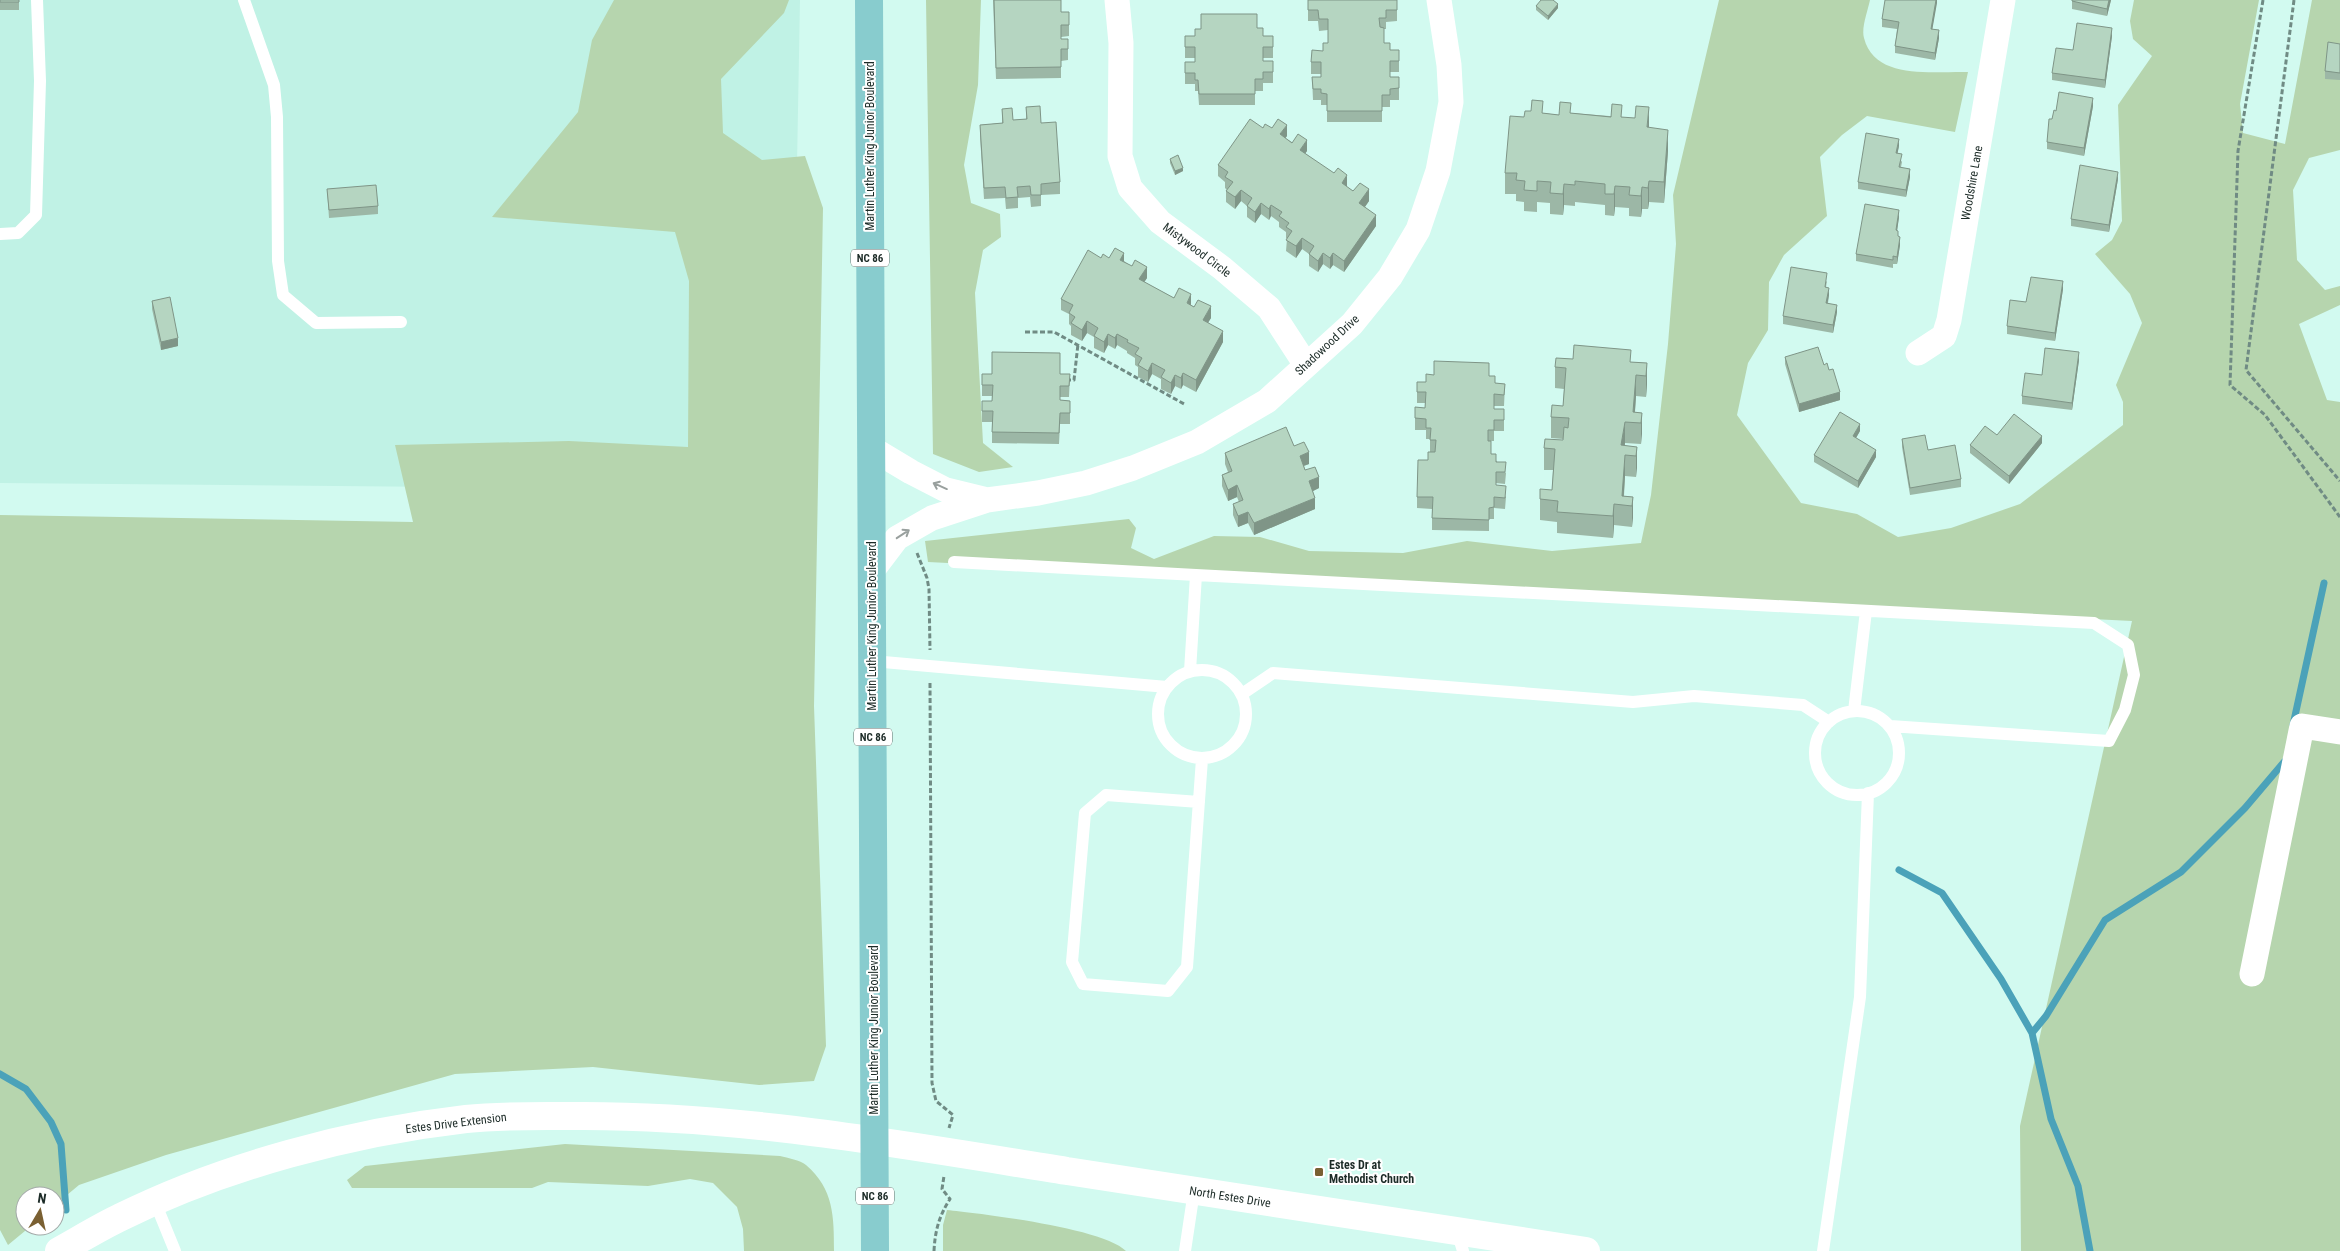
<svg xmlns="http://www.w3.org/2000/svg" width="2340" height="1251" viewBox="0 0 2340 1251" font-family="'Roboto Condensed',sans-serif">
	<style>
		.built { fill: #c0f2e5 }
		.green { fill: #b6d5ae }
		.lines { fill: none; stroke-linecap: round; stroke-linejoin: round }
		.stream { stroke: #4ba2b9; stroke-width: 7 }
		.path { stroke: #708b84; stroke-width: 3; stroke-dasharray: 5 2.5; stroke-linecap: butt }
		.lane { stroke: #fff; stroke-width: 12 }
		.street { stroke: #fff; stroke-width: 25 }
		.secondary { stroke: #fff; stroke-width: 28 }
		.primary { stroke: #88ccce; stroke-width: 28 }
		.wall { fill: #9cb7a6 }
		.shaded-wall { fill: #7f9587 }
		.building { fill: #b5d5c1; stroke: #7f9587 }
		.oneway { stroke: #99a09e }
		.poi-dot { fill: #7a6032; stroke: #fff; stroke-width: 2 }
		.labels { text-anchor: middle; stroke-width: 4; stroke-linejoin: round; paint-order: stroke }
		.shield { fill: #fff; stroke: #606b68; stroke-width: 1 }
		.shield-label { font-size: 11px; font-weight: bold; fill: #1c2b27 }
		.street-label { font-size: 12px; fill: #1c2b27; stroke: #fff }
		.poi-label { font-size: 12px; font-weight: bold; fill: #1c2b27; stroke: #fff; text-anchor: start }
	</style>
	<rect width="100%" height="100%" fill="#d2faf0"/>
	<!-- built -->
	<path class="built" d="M0,0H800L791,496L444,487L0,483Z"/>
	<!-- green -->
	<path class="green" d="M614,0H789L784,13L721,79L723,133L762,160L805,156L823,208L814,706L826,1046L814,1081L759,1085L593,1067L455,1074L166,1155L79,1185L55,1205V1196H25V1226H31L8,1245L0,1230V515L413,522L395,445L569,441L688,447L689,281L675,232L492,217L578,112L592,40Z
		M926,0H981L978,85L964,165L971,203L1000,214L1001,237L983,250L975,293L983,443L1013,467L979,472L933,454Z
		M1719,0H1870C1868,10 1861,28 1864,38C1875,81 1934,71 1968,72L1955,132L1867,116L1842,135L1820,157L1827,216L1784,255L1769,282L1768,330L1748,363L1737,415L1801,503L1857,514L1898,537L1951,528L2020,504L2123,425V402L2116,385L2142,323L2130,294L2095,254L2112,240L2122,221L2118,105L2152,56L2133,39L2130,21L2134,0H2259L2240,104L2243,133L2285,144L2312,0H2340V150L2309,158L2293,190L2297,260L2325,290L2340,286V305L2299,324L2327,400L2340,402V1251H2021L2020,1126L2132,621L928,562L925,541L1129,519L1136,528L1131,548L1154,559L1214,536L1260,537L1309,551L1403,553L1467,541L1552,551L1641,543L1651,495L1668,344L1676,244L1673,195Z
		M565,1144L780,1156C788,1158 800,1160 806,1165C834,1189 834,1217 834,1251H744L743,1229L737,1207L713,1183L690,1179L648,1186L548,1182L532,1188H352L347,1180L365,1166Z
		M947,1210C984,1214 1103,1228 1126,1251H943V1225Z"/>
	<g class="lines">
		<!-- stream -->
		<path class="stream" d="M2293,725L2324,583
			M1899,870L1942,893L2001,979L2032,1033L2051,1119L2078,1186L2090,1251
			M2032,1033L2046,1016L2105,920L2181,872L2245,808L2284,762
			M0,1074L26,1089L51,1122L61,1144L66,1210"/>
		<!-- path -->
		<path class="path" d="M2263,0L2238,151L2230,385L2265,415L2340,517
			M2294,0L2246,370L2340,481
			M1025,332H1054L1186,405
			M1066,380H1074L1078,344
			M917,553L927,578L929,589L930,650
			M930,683L932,1083L936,1101L953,1115L949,1128
			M934,1251C935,1231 939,1216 950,1199L942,1189L944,1176"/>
		<!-- lane -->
		<path class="lane" d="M244,0L274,85L277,117L278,261L283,295L316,323L401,322
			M0,234L18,233L36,215L40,81L37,0
			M954,562L1196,575
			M872,661L1167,687
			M1158 714a44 44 0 1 1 88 0a44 44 0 1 1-88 0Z
			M1190,671L1196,575L2094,623L2128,645L2134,675L2125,710L2109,741L1890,726
			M1242,694L1273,673L1633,702L1694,696L1803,705L1829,722
			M1854,711L1866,611
			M1815 753a42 42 0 1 1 84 0a42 42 0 1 1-84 0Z
			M1199,802L1106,795L1085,813L1072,962L1083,984L1168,991L1187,967L1202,759
			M155,1202L175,1251
			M1457,1231L1463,1251
			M1185,1251L1194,1191
			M1823,1251L1860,997L1868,793"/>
		<!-- street -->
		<path class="street" d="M1117,0L1121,43L1120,156L1130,188L1160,222L1222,268L1269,308L1306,365
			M1918,353L1944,336L1949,320L2003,0
			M871,448L911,472L946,490L987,500
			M872,571L897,538L932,518L987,500L1038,493L1086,483L1133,468L1197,442L1267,401L1352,324L1390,277L1418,230L1438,171L1451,102L1449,65L1439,0
			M2252,974L2302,726L2340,732"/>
		<!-- secondary -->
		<path class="secondary" d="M59,1251C79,1240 100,1227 121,1217C224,1166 352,1132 466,1119C503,1115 540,1116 576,1116C741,1115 904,1145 1067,1171C1240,1198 1413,1225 1586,1251"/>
		<!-- primary -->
		<path class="primary" d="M869,0L875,1251"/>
	</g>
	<!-- wall -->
	<path class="wall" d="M0,0H19V10H0Z
		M993,0H1061V12L1069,25V36L1061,37V39H1068V60L1061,61V78L996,79Z
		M1308,0H1397V21L1386,22V29H1384V43L1390,50H1399V72H1390V77H1399V100H1390V107H1382V122H1327V105H1321V100H1313L1312,77H1321V74H1311V62L1323,51L1328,43V30L1319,31L1318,21H1308Z
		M1937,0L1932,29L1939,38L1935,60L1895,53V46L1897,29L1882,27V19Z
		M2072,0H2111L2107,16L2072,9Z
		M1536,6L1558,8L1548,20L1536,10Z
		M1257,28L1263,36H1273V58H1263V61H1273V83H1263V91H1255V105H1199L1198,91H1195V84H1185V62H1195V58H1185V36H1195Z
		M2112,36L2105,88L2052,80V73L2073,50Z
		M2340,44V80L2325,79V71Z
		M2093,106L2084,156L2047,149V142L2052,119L2056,111Z
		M1026,107L1041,123L1060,182V194L1041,195V206L1031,207L1030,197L1018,198V208L1006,209L1005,198L984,199L980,136V125L1002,123V109L1013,120L1026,119Z
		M1543,113L1559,115L1571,113L1622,117L1649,127L1668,151L1664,203L1649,202L1648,209H1642L1641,217L1629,216V208L1615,207L1614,216L1605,215V205L1575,202V206L1564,205L1563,215L1550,214V203L1537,202V212L1524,211V202L1516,201V194H1505V173L1524,117Z
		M1263,128H1272L1287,136L1285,138L1307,151L1305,153L1347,186V187L1369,201L1365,207L1376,226L1344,272L1333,265L1330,269L1323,264L1318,272L1309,266V254L1302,249L1296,258L1286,251L1287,239L1286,238V232L1279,227V222L1271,216L1269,220L1261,214L1255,223L1247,217V206L1241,201L1235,209L1226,202V191L1227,190L1225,188V182L1218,176V165Z
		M1899,146L1897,154L1902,162L1901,167L1910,177L1906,197L1858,189V182Z
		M1170,159L1183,171L1175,175L1170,163Z
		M2118,179L2109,232L2071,226V219Z
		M327,189L378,206V214L329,218Z
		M1899,217L1897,231L1900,245L1897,264H1893V268L1856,261V254Z
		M1101,258H1109L1124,261L1147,278L1144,282L1174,298L1191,305L1211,318L1208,322L1223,342L1196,392L1183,385L1181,389L1175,386L1171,394L1161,389V379L1152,374L1148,382L1138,377V367L1135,365V358L1127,353V351L1117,345L1115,349L1108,345L1104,353L1094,348V337L1087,333L1082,341L1071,335V326L1069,324V314L1061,310V299Z
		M1827,281L1826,287L1829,295L1828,303L1837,312L1833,333L1783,324V316Z
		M2063,289L2055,341L2007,334V326L2026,302Z
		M152,301L178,346L161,350L152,309Z
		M1785,357L1824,365L1829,370L1840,400L1799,412L1785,364Z
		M1573,359L1647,363V384L1646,397L1636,396L1635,412L1642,413L1641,444L1625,443V446L1637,447L1636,477L1625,476L1624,496L1633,497L1632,527L1614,525L1613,538L1557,533V522L1540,520V499L1552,490L1553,470H1544V448L1563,440V439L1551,438V417L1563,406L1564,389L1555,388V367Z
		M2079,360L2072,410L2022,404V396L2042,375Z
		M982,374H1070L1069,397H1060V400L1070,401V424H1060L1059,444L992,443V422H982V401H992V396H982Z
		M1434,375L1489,376L1495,383L1505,384L1504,406H1494V409H1504V431H1494V441H1491V454L1506,473L1505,484L1496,483V485L1506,497L1505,509L1494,508V519H1489V531L1432,530V509L1417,508V497L1428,460L1435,452H1430V439H1426V430H1415V407L1425,408V403H1417V382H1426Z
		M1860,431L1856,438L1876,457L1858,488L1814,462V455Z
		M1902,439L1928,450L1961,479V487L1910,495L1902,447Z
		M2042,443L2009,484L1970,453V445Z
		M1294,446L1309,464L1304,466L1305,470L1319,488L1313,491L1315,509L1254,535L1248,523L1238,527L1233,515V504L1239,502L1237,497L1228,501L1222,486V475L1228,472L1225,464V453Z"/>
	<!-- shaded-wall -->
	<path class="shaded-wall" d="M1936,0H1937V3L1931,37V29Z
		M2109,0H2111L2107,16V9Z
		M1558,4V8L1548,20V16Z
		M2112,28V36L2105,88V80Z
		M1939,30V38L1935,60V53Z
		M2093,98V106L2084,156V148Z
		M1649,107V128L1647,127Z
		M1287,125V136L1280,145V134Z
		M1668,130V151L1664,203V182Z
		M1899,139V146L1896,161V153Z
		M1307,140V151L1300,161V150Z
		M1183,168V171L1175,175V171Z
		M1910,169V177L1906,197V190Z
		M2118,172V179L2109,232V225Z
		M1347,175V186L1342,194V183Z
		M1649,181V202L1648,209V188Z
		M1564,184V205L1563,215V194Z
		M1615,186V207L1614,216V194Z
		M1642,187V209L1641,217V196Z
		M1369,189V201L1359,215V203Z
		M1241,190V201L1235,209V197Z
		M1261,203V214L1255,223V212Z
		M1271,205V216L1269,220V209Z
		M1899,210V217L1896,238V230Z
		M1376,215V226L1344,272V261Z
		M1900,237V245L1897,264V257Z
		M1302,238V249L1296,258V246Z
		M1124,253V265L1120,260Z
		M1323,253V264L1318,272V261Z
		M1333,253V265L1330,269V258Z
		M1147,267V278L1139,290V279Z
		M2063,281V289L2055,341V333Z
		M1829,288V295L1826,310V303Z
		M1191,294V306L1187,303Z
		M1837,305V312L1833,333V325Z
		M1211,306V318L1203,331V320Z
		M1087,321V333L1082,341V330Z
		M1223,331V342L1196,392V380Z
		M1108,334V345L1104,353V342Z
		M1117,334V345L1115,349V338Z
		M178,338V346L161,350V342Z
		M2079,352V360L2072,410V403Z
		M1152,363V374L1148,382V371Z
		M1647,363V384L1646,397V376Z
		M1183,373V385L1181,389V378Z
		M1175,375V386L1171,394V383Z
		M1636,375V396L1634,423L1633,412Z
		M1840,392V400L1799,412V404Z
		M1642,413V434L1641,444V423Z
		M1625,422V443L1621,466V445Z
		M1860,424V431L1853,443V436Z
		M2042,436V443L2009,484V476Z
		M1637,447V468L1636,477V456Z
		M1876,450V457L1858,488V481Z
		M1309,452V464L1300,467V456Z
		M1625,455V476L1623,505L1622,496Z
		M1319,477V488L1309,493V481Z
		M1237,485V497L1228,501V490Z
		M1633,497V518L1632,527V506Z
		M1315,498V509L1254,535V523Z
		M1614,504V525L1613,538V516Z
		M1248,512V523L1238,527V516Z"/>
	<!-- building -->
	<path class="building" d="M0,0H19V2H0Z
		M994,0H1061V12H1069V25H1061V39H1068V49H1061V67L996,68Z
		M1308,0H1397V10H1386V18H1379L1380,27L1384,28V43H1390V50H1399V61H1390V77H1399V88L1390,89V95H1382V111H1327V94L1321,93V89H1313L1312,77H1321V62H1311L1312,50L1323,51V43H1328V19H1319L1318,10H1308Z
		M1541,0H1553L1558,4L1548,16L1536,6Z
		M1885,0H1936L1931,29L1939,30L1935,53L1895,46L1899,22L1882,19Z
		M2072,0H2109L2107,9L2072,1Z
		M1201,14H1257V28H1263V36H1273V47H1263V61H1273V72H1263V79H1255V94H1199L1198,80H1195V73H1185V62H1195V47H1185V36H1195V29H1201Z
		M2077,23L2112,28L2105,80L2052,73L2056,48L2073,50Z
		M2328,42L2340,44V73L2325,71Z
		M2059,92L2093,98L2084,148L2047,142L2049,119H2052L2054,110L2056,111Z
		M1532,100L1543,101L1542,113L1559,115L1560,102L1571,103L1570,113L1611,117L1612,104L1622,105L1621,117L1635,118L1636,106L1649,107L1647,127L1668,130L1664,182L1649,181L1648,188L1642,187L1641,196L1629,195L1630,187L1615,186L1614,194H1605V184L1575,181V185L1564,184L1563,194L1550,193L1551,182L1537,181V191L1524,190L1525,181L1516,180L1517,173H1505L1510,116L1524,117L1525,111H1531Z
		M1040,106L1041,123L1056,122L1060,182L1041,184V195H1031L1030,186L1017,187L1018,197L1006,198L1005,187L984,188L980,125L1003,123L1002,109L1012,108L1013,120L1027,119L1026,107Z
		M1250,119L1263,128L1265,124L1272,128L1278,119L1287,125L1280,134L1292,143L1298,134L1307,140L1300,150L1334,173L1338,168L1347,175L1342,183L1353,191L1360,183L1369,189L1359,203L1376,215L1344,261L1333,253L1330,258L1323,253L1318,261L1309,254L1314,246L1302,238L1296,246L1286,240L1292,231L1286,227L1289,223L1279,216L1282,212L1271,205L1269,209L1261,203L1255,212L1247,206L1252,198L1241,190L1235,197L1226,191L1233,182L1225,177L1228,172L1218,165Z
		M1866,133L1899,139L1896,153L1902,154L1899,167L1910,169L1906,190L1858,182Z
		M1178,155L1183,168L1175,171L1170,159Z
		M2080,165L2118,172L2109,225L2071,219Z
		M376,185L378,206L329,210L327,189Z
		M1865,204L1899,210L1896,230L1898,231V236L1900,237L1897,257L1893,256V260L1856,254Z
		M1115,248L1124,253L1120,260L1132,266L1135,260L1147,267L1139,279L1174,298L1179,288L1191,294L1187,303L1194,307L1198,300L1211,306L1203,320L1223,331L1196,380L1183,373L1181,378L1175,375L1171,383L1161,377L1165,370L1152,363L1148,371L1138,365L1142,358L1135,354L1139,348L1127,342L1128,340L1117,334L1115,338L1108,334L1104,342L1094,336L1098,328L1087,321L1082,330L1071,323L1075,317L1069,313L1073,305L1061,299L1088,250L1101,258L1103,254L1109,258Z
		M1791,267L1827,273L1825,287L1829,288L1826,303L1837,305L1833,325L1783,316Z
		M2031,277L2063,281L2055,333L2007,326L2010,300L2026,302Z
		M170,297L178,338L161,342L152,301Z
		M1574,345L1631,350L1630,362L1647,363L1646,376L1636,375L1633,412L1642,413L1641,423L1625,422L1621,445L1637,447L1636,456L1625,455L1622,496L1633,497L1632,506L1614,504L1613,516L1557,512L1558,501L1540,499V489L1552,490L1555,449L1544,448L1545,439L1563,440L1564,427L1568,428L1569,418L1551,417L1552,405L1563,406L1566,368L1555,367L1556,358L1573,359Z
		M1818,347L1824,365L1827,363L1829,370L1833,369L1840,392L1799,404L1785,357Z
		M2045,348L2079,352L2072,403L2022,396L2025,373L2042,375Z
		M992,352L1060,353V374H1070L1069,386H1060V400L1070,401V413H1060L1059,433L992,432L993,411H982V401H992L993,385H982V374H992Z
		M1434,361L1489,363V376H1495V383L1505,384L1504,395L1494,394V409H1504V420H1494V430H1488V441H1491V454H1496V462H1506L1505,472H1496V485L1506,486L1505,498L1494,497V507L1489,508V520L1432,518L1433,497H1417L1418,460H1428V452H1435L1436,440H1430L1431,428H1426V419L1415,418V407L1425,408L1426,392H1417V382H1426V374L1434,375Z
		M1840,412L1860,424L1853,436L1876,450L1858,481L1814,455Z
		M2014,414L2042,436L2009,476L1970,445L1985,426L1997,435Z
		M1286,427L1294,446L1304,442L1309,452L1300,456L1305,470L1315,467L1319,477L1309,481L1315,498L1254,523L1248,512L1238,516L1233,504L1243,500L1237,485L1228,490L1222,475L1232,471L1225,453Z
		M1925,435L1928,450L1955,445L1961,479L1910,488L1902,439Z"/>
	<!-- one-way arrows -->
	<defs><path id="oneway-shaft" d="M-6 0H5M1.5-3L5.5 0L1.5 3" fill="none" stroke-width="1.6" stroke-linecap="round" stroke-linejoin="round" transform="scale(1.25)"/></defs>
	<g class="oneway">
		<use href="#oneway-shaft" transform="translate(940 486) rotate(-156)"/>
		<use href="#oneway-shaft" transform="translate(903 534) rotate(-33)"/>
	</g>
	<!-- markers -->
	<rect class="poi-dot" x="1314" y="1167" width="10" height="10" rx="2.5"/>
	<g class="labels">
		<!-- shield labels -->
		<g class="shield">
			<rect x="851" y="249.5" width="38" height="17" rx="4"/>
			<rect x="854" y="728.5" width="38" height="17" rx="4"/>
			<rect x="856" y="1187.5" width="38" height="17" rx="4"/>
		</g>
		<g class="shield-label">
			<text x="870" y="262">NC 86</text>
			<text x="873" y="741">NC 86</text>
			<text x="875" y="1200">NC 86</text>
		</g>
		<!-- street labels -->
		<g class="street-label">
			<text transform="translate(870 146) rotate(-90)" y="4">Martin Luther King Junior Boulevard</text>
			<text transform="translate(1972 183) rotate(-80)" y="4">Woodshire Lane</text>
			<text transform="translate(1197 250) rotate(37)" y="4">Mistywood Circle</text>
			<text transform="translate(1327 345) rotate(-43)" y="4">Shadowood Drive</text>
			<text transform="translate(872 626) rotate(-90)" y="4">Martin Luther King Junior Boulevard</text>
			<text transform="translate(874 1030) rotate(-90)" y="4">Martin Luther King Junior Boulevard</text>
			<text transform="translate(456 1123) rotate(-7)" y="4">Estes Drive Extension</text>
			<text transform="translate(1230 1197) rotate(9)" y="4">North Estes Drive</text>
		</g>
		<!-- poi labels -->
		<g class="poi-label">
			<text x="1329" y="1169">Estes Dr at<tspan x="1329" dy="14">Methodist Church</tspan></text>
		</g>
	</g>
	<!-- north arrow -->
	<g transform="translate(40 1211) rotate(9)"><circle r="24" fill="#ffffff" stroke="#a4aaa9"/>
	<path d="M0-4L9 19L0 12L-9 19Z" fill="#7a6032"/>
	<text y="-8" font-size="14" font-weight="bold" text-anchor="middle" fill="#1c2b27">N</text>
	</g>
</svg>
